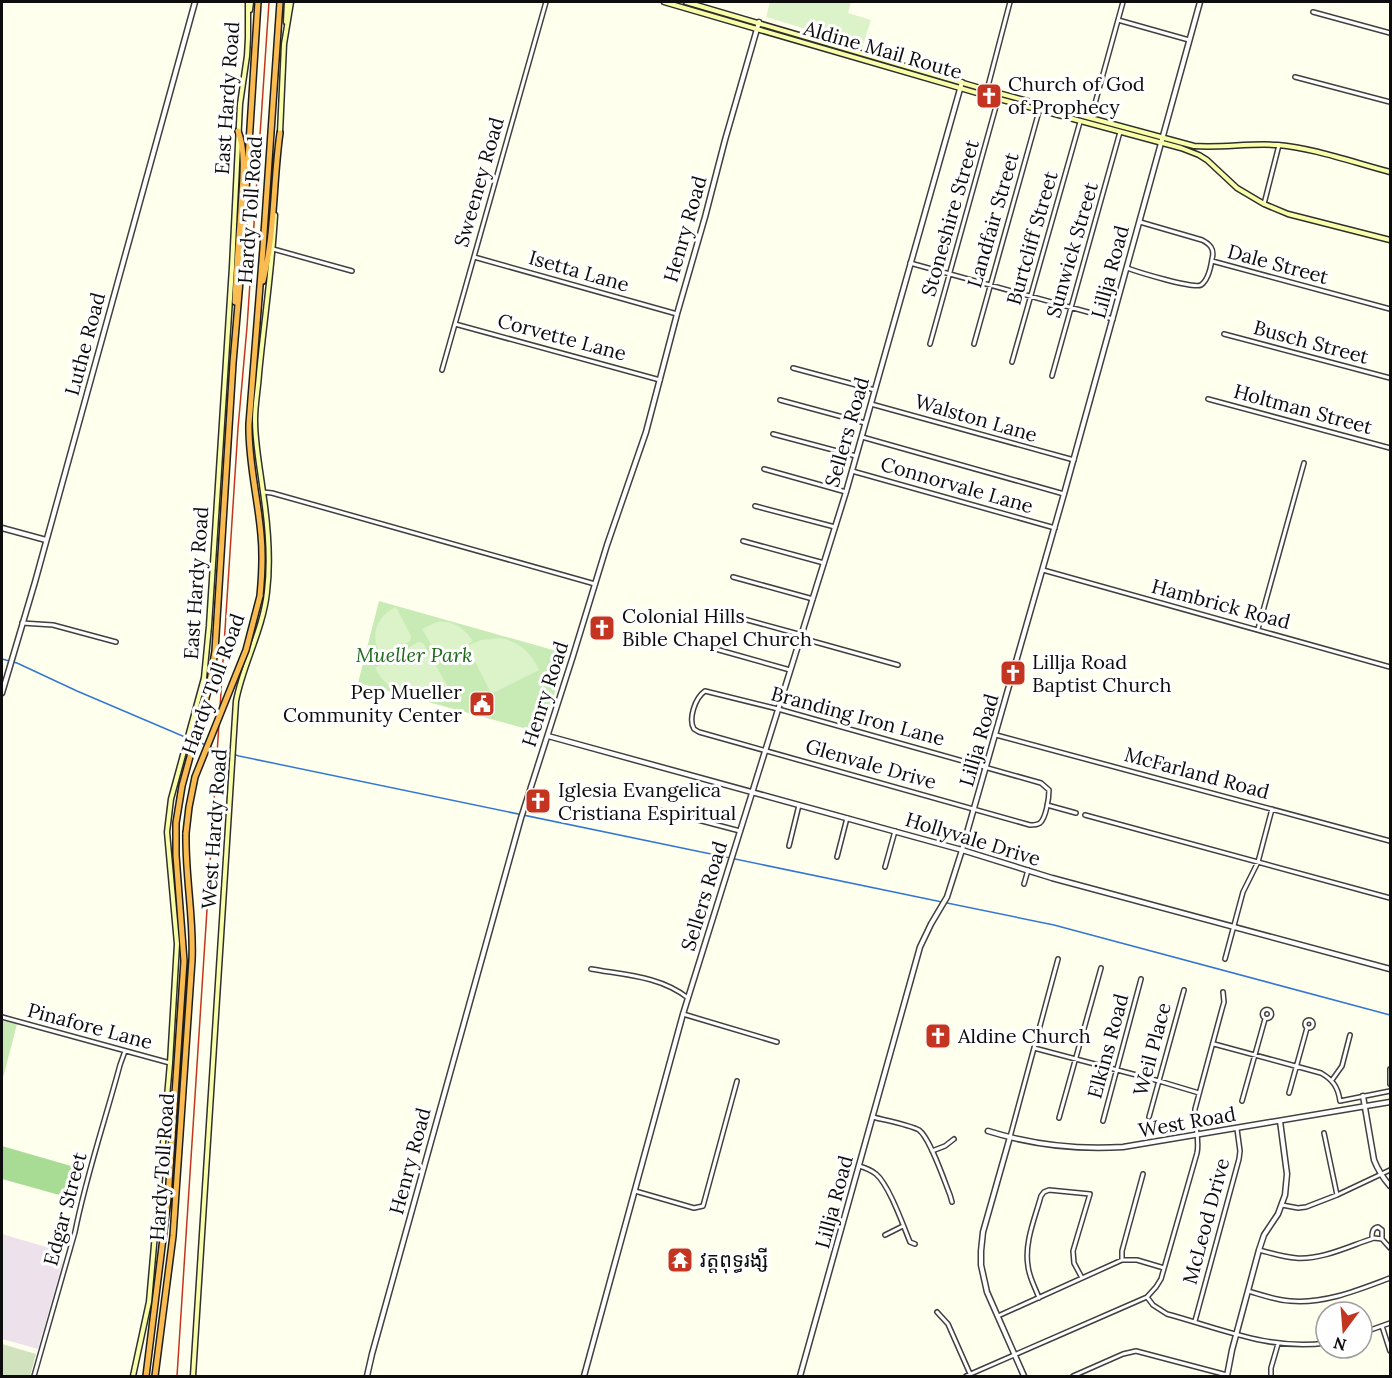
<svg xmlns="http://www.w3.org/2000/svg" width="1392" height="1378" viewBox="0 0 1392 1378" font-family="Lora,'Noto Sans Khmer',serif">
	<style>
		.industrial { fill: #ede1ec }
		.green { fill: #c8ebb6 }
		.forest { fill: #a8dc94 }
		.cemetery { fill: #d0e2be }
		.pitch { fill: #dcf2c8 }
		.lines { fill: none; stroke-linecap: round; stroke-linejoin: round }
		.stream { stroke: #3477d3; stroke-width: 1.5 }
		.minor-casing { stroke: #404040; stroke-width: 6 }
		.tertiary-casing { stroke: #404040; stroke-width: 7 }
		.secondary-casing { stroke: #2f2f2f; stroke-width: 7 }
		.motorway-casing { stroke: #1e1e1e; stroke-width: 8 }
		.minor { stroke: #fff; stroke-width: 3 }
		.tertiary { stroke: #fff; stroke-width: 4 }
		.secondary { stroke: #f9ffa9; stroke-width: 4 }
		.motorway { stroke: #fabc51; stroke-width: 5 }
		.rail { stroke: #c33520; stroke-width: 1.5 }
		.motorway-bridge-casing { stroke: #1e1e1e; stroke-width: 8; stroke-linecap: butt }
		.motorway-bridge { stroke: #fabc51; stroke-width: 5 }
		.labels { text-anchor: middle; stroke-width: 6; stroke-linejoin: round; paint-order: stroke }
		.street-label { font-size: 20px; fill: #0d0d0d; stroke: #fff }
		.poi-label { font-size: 20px; fill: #0d0d0d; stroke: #fff; text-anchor: start }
		.park-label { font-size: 20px; font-style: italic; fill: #1d681b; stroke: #fff }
	</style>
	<rect width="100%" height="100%" fill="#ffe"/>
	<!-- industrial -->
	<path class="industrial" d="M2,1234L63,1252L62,1265L38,1349L2,1339Z"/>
	<!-- green -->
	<path class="green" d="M379,601L567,654L542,733L358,683Z
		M2,1020L17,1024L2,1082Z"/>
	<!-- forest -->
	<path class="forest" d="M2,1146L78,1168L70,1198L2,1179Z"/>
	<!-- cemetery -->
	<path class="cemetery" d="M2,1344L36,1354L30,1376H2Z"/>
	<!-- pitch -->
	<path class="pitch" d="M770,2H851L848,13L871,20L862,48L833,37L766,17Z
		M396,607L411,636L410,641L382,657C369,640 375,616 396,607Z
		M437,622C453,620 464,628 473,641L444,658L438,656L422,629Z
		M501,638C519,642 532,653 539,670L495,692L490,691L467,646L481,640Z
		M418,642L423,643L448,687C421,704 390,697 375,668Z"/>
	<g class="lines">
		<!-- stream -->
		<path class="stream" d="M2,659L17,663L77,691L192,740
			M196,741L206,745
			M210,747L239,756L942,902
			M947,903L1054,925L1390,1015"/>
		<!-- minor casing -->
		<g class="minor-casing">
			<path id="minor" d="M1313,12L1390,33
				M1118,20L1189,40
				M1295,77L1390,102
				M987,90L1010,2
				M1091,118L1123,2
				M1264,204L1279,145
				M273,249L352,271
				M474,257L677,314
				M1212,261L1390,309
				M910,263L1113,319
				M1127,268C1138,272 1193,289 1201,285C1208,280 1211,266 1212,259C1215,249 1210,244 1202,240L1140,222
				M455,324L660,380
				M1224,334L1390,378
				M930,344L998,99
				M974,344L1041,104
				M1012,362L1080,122
				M793,368L875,390
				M442,370L546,2
				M1052,376L1120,132
				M1208,399L1390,448
				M780,400L865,423
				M871,404L1074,460
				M773,434L856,456
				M862,437L1064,494
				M764,469L846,492
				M852,471L1055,528
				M263,492L272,493L595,584
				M755,506L835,527
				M743,541L824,563
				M1043,570L1390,667
				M733,577L813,599
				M722,613L802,635
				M22,623L53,625L116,642
				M1258,629L1304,463
				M801,638L898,665
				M712,648L790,670
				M705,691L778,709L1041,783L1049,790C1049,798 1046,818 1040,823C1037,825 1033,825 1030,825L699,732L694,729C688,719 695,698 705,691Z
				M996,735L1390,841
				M1047,805L1076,813
				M660,810L740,831
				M1085,815L1390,898
				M789,846L799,805
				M837,857L847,818
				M885,867L895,831
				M1024,884L1028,870
				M1225,959L1243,892L1258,862L1272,809
				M591,969C625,975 660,976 688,998
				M1262.5 1014a4.5 4.5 0 1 1 9 0a4.5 4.5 0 1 1-9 0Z
				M683,1014L777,1042
				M2,1017L170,1063
				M1305 1024a4 4 0 1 1 8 0a4 4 0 1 1-8 0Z
				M1214,1044L1321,1073C1333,1080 1338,1087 1340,1101L1390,1091
				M1034,1048L1159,1081L1199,1093
				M1390,1069V1084
				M1332,1080L1342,1066L1350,1035
				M1289,1093L1307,1028
				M1242,1101L1265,1019
				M873,1117C884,1120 910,1125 919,1130C930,1138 944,1180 950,1195L952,1202
				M1149,1117L1184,990
				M1059,1118L1101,968
				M1103,1121L1141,979
				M1324,1133L1337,1195
				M1010,1137L1058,959
				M932,1151L945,1146L954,1139
				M859,1166C866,1168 871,1170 876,1174C889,1185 903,1225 910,1242L915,1244
				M635,1191L694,1208L703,1206L737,1081
				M1282,1205L1298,1208L1306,1207L1337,1195L1390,1170
				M885,1235L903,1226
				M1372,1238C1372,1233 1372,1228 1378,1227L1382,1230V1239
				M1259,1250C1271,1253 1283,1257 1296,1258C1322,1260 1349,1246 1374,1238L1382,1239L1390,1248
				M1122,1260V1251L1143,1174
				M1248,1291C1262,1295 1275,1300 1290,1301C1325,1304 1358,1290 1390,1278
				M1147,1297L1153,1305L1167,1314C1219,1328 1271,1351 1326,1343
				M1039,1298C1035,1287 1029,1277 1028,1266C1024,1243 1035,1218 1041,1196L1044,1192L1049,1190L1090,1194L1073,1251L1074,1263L1082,1278
				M937,1312L948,1324L971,1376
				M998,1316L1122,1260H1137L1164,1268
				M1195,1321L1239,1159L1240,1151L1237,1129
				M1382,1326L1390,1351
				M1362,1333L1390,1323
				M34,1376L75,1232C86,1176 105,1121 120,1065L125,1051
				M966,1376L1147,1297L1156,1287L1161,1279L1197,1153C1200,1139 1194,1124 1195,1109L1222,1009L1224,1002L1223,992
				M1073,1376L1123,1354L1136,1351L1227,1375
				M1271,1376V1368L1278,1344"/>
		</g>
		<!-- tertiary casing -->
		<g class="tertiary-casing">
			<path id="tertiary" d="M2,528L46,540
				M2,693L35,582L195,2
				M548,736L962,850L1052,878L1390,969
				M1363,1096L1374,1160C1378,1170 1383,1178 1390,1186
				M988,1131C1033,1145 1076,1150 1123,1147L1390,1102
				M1010,1137L983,1232L981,1251V1265L987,1292L1024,1376
				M367,1376L372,1354L521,818L573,656L607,545L646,432L677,314L705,217L725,140L759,22
				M584,1376L683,1014L846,492L962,82
				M800,1376L920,947L931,924L947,897L962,850L1064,494L1200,2
				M1227,1376L1232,1350L1259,1250L1264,1235L1278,1214L1285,1195L1287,1174L1280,1121"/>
		</g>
		<!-- secondary casing -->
		<g class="secondary-casing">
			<path id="secondary" d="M664,2L984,95L1181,148L1199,155L1207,160L1237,188L1264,204L1288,214L1390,240
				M686,2L987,90L1194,146C1222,148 1250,143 1278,145C1314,148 1355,163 1390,172
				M250,10L251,2
				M286,22L287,2
				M280,133L284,44L291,2
				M133,1376L149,1302L170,1063L177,944L167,832L171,799L204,678L209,626L232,267L240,104L247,56L248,38V2
				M193,1376L236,701C243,664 263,630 267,592C271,559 268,525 263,492C260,468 255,444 255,420C255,405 258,389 259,374C264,321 272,269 275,215"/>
		</g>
		<!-- motorway casing -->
		<g class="motorway-casing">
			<path id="motorway" d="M263,281C275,233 273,182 280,133
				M235,302C236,271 239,240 241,209C242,186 247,153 238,131
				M260,596C262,575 263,555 261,535C258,498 248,461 249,424L263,248L280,2
				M146,1376L168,1198L184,961L176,855V823L182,786L209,687L215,651L233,363L241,269L258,2
				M155,1376L173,1236L192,960C194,918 185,876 186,833"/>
		</g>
		<!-- minor -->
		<use href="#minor" class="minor"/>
		<!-- tertiary -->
		<use href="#tertiary" class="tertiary"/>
		<!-- secondary -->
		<use href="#secondary" class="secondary"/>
		<!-- motorway -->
		<use href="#motorway" class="motorway"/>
		<!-- rail -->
		<path class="rail" d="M177,1376L238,428L247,327L269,2"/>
		<!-- motorway-bridge casing -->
		<g class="motorway-bridge-casing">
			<path id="motorway-bridge" d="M186,833L189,807L195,777L246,650L260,596"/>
		</g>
		<!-- motorway-bridge -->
		<use href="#motorway-bridge" class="motorway-bridge"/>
	</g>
	<!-- icons -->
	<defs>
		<g id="church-square" transform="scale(1.35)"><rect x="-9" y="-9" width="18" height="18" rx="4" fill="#c33520" stroke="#fff"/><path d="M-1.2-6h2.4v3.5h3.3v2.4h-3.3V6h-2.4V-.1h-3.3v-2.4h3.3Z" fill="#fff"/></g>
		<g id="civic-square" transform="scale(1.35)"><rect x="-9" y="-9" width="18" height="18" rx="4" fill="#c33520" stroke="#fff"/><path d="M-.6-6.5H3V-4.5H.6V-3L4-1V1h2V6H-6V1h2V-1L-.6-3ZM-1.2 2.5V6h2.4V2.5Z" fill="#fff"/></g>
		<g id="temple-square" transform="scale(1.35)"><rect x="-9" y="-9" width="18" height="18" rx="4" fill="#c33520" stroke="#fff"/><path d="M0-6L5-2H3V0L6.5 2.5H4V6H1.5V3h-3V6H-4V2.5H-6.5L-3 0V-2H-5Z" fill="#fff"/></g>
	</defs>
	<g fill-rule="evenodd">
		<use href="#church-square" x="989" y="96"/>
		<use href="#church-square" x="602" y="628"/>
		<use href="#church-square" x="1013" y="673"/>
		<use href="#civic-square" x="482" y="704"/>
		<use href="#church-square" x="538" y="801"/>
		<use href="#church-square" x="938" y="1036"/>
		<use href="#temple-square" x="680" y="1260"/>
	</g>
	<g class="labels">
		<!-- street labels -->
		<g class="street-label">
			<text transform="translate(883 50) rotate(16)" y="7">Aldine Mail Route</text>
			<text transform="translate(227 98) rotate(-86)" y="7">East Hardy Road</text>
			<text transform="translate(479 182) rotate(-74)" y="7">Sweeney Road</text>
			<text transform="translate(250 210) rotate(-86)" y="7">Hardy Toll Road</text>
			<text transform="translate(950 218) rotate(-74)" y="7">Stoneshire Street</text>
			<text transform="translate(993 220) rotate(-74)" y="7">Landfair Street</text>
			<text transform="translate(685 229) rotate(-74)" y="7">Henry Road</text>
			<text transform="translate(1032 238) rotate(-74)" y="7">Burtcliff Street</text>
			<text transform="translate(1072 250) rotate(-74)" y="7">Sunwick Street</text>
			<text transform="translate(1278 264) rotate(15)" y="7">Dale Street</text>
			<text transform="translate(579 271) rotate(16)" y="7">Isetta Lane</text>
			<text transform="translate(1110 272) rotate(-75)" y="7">Lillja Road</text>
			<text transform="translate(562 337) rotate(15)" y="7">Corvette Lane</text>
			<text transform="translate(1311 342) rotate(15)" y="7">Busch Street</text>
			<text transform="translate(85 344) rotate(-75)" y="7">Luthe Road</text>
			<text transform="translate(1303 409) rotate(15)" y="7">Holtman Street</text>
			<text transform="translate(976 418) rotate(16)" y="7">Walston Lane</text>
			<text transform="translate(847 432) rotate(-74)" y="7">Sellers Road</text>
			<text transform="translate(957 485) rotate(16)" y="7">Connorvale Lane</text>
			<text transform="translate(196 583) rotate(-86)" y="7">East Hardy Road</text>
			<text transform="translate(1221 604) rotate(15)" y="7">Hambrick Road</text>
			<text transform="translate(213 684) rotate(-70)" y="7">Hardy Toll Road</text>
			<text transform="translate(545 694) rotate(-72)" y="7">Henry Road</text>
			<text transform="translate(858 716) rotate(15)" y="7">Branding Iron Lane</text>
			<text transform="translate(979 740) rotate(-74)" y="7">Lillja Road</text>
			<text transform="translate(871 764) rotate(16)" y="7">Glenvale Drive</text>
			<text transform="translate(1197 773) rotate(15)" y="7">McFarland Road</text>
			<text transform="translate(214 829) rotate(-86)" y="7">West Hardy Road</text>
			<text transform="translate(973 839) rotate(17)" y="7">Hollyvale Drive</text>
			<text transform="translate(704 896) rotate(-73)" y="7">Sellers Road</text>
			<text transform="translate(90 1026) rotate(15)" y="7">Pinafore Lane</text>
			<text transform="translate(1108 1046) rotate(-75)" y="7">Elkins Road</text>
			<text transform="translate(1152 1049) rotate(-75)" y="7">Weil Place</text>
			<text transform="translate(1187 1122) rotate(-10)" y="7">West Road</text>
			<text transform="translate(410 1161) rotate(-75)" y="7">Henry Road</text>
			<text transform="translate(162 1167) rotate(-86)" y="7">Hardy Toll Road</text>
			<text transform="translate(834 1202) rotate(-75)" y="7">Lillja Road</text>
			<text transform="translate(65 1209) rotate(-75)" y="7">Edgar Street</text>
			<text transform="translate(1206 1221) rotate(-75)" y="7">McLeod Drive</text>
		</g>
		<!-- poi labels -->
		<g class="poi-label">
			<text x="1008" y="91">Church of God<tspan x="1008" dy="23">of Prophecy</tspan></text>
			<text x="622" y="623">Colonial Hills<tspan x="622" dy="23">Bible Chapel Church</tspan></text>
			<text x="1032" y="669">Lillja Road<tspan x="1032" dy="23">Baptist Church</tspan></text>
			<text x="462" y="699" text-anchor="end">Pep Mueller<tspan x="462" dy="23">Community Center</tspan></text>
			<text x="558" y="797">Iglesia Evangelica<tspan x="558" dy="23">Cristiana Espiritual</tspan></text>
			<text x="958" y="1043">Aldine Church</text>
			<text x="700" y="1267">វត្តពុទ្ធរង្សី</text>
		</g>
		<!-- park labels -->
		<g class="park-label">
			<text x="414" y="662">Mueller Park</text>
		</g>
	</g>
	<!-- border -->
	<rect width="1392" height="1378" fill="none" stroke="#0d0d0d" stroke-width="6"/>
	<!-- north arrow -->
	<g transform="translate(1344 1330) rotate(196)"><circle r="28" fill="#ffffff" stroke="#9e9e9e" stroke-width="1.5"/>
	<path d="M0-4.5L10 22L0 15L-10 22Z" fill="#c33520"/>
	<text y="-9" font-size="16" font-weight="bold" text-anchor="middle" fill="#0d0d0d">N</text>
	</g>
</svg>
